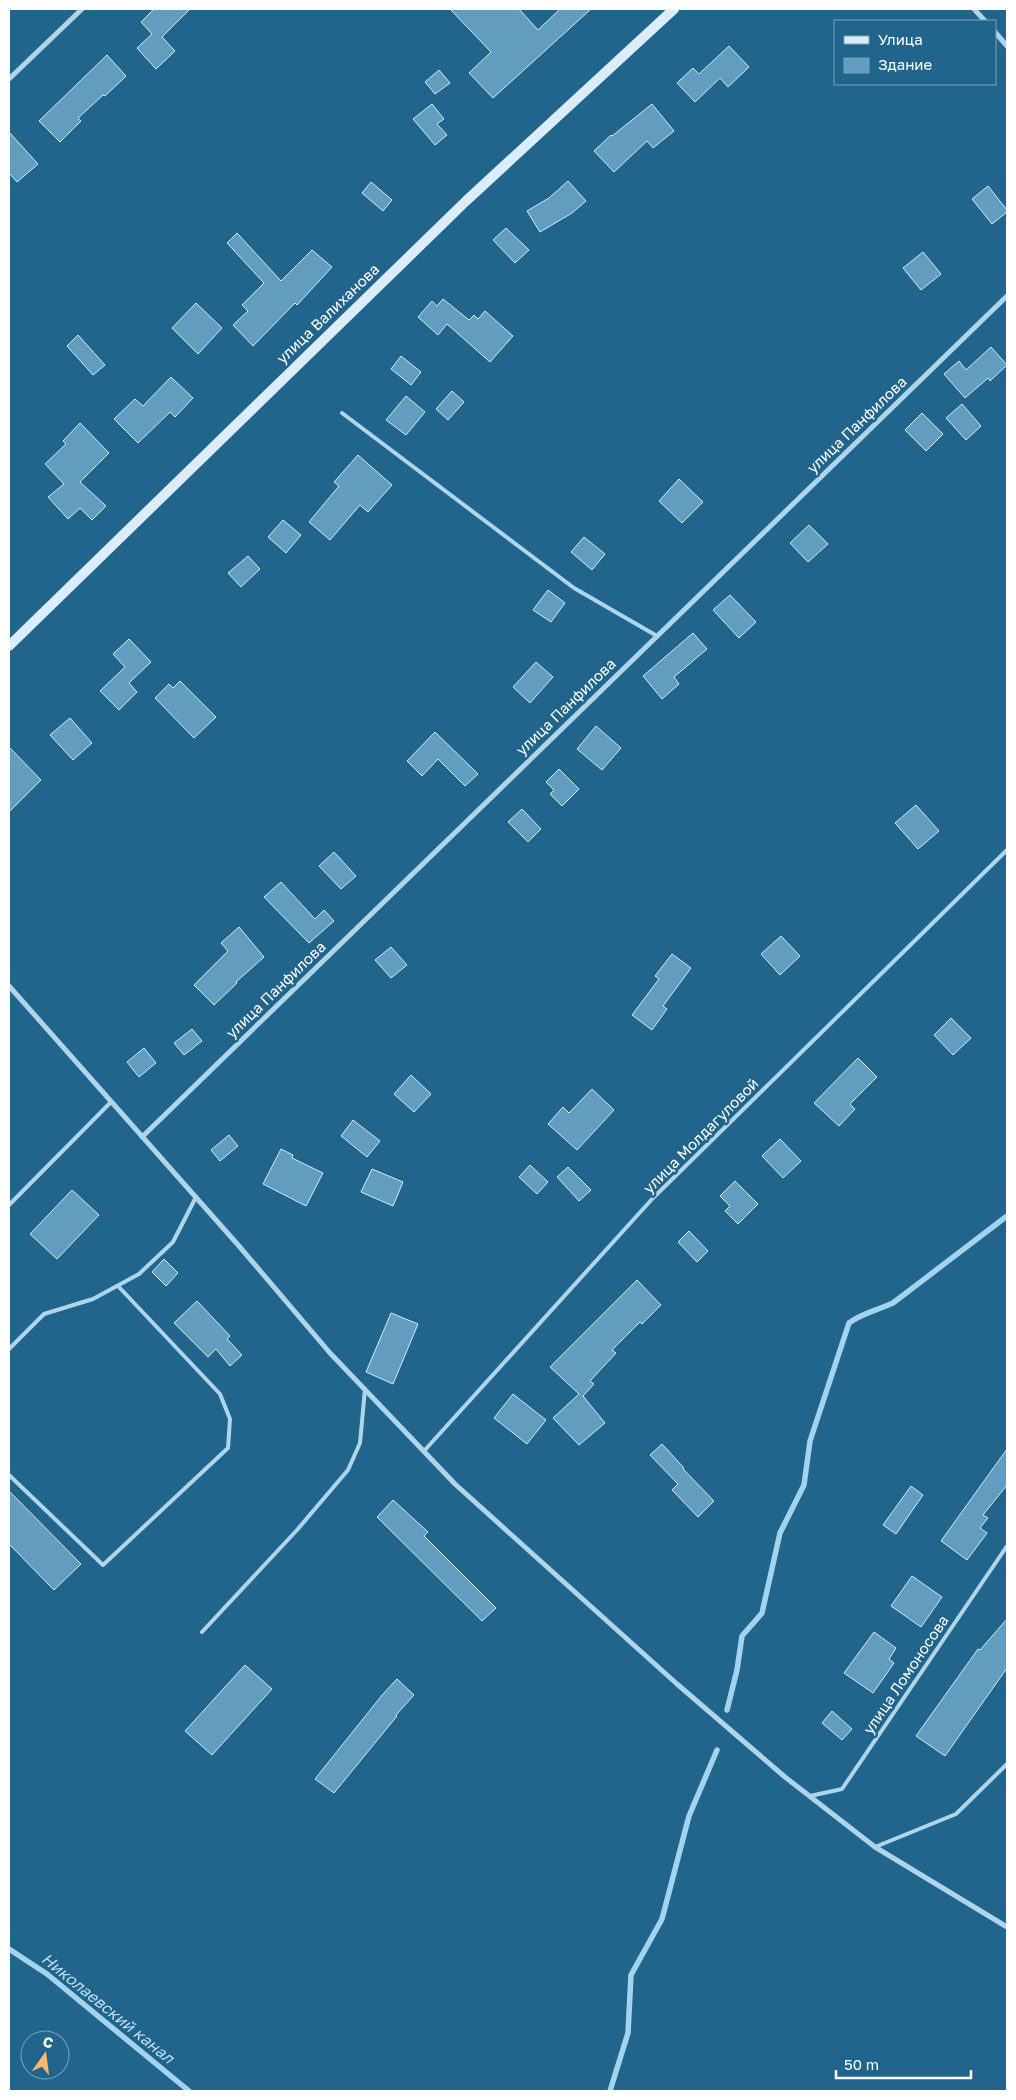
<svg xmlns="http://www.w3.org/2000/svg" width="1016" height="2100" viewBox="0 0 1016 2100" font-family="'Golos Text',sans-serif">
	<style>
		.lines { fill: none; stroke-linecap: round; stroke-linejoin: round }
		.stream { stroke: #a3d3ed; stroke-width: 5.5 }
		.building { fill: #629cbe; stroke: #d4ebf8 }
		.lane { stroke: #afd5eb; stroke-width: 4 }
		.street { stroke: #afd5eb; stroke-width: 5 }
		.secondary { stroke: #daedf9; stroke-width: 10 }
		.labels { text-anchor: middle; stroke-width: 5; stroke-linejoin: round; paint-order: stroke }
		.street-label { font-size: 15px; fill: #fff; stroke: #21648c }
		.water-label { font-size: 16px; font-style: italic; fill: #bbdef3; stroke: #21648c }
	</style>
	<rect width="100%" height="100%" fill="#21648c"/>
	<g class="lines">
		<!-- stream -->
		<path class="stream" d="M727,1710L737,1670L742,1636L762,1613L780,1533L804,1485L810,1441L849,1323C862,1313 878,1310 893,1303L1007,1216
			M9,1949L47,1974L189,2091
			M610,2091L628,2033L631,1975L662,1919L689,1816L717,1750"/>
	</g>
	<!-- building -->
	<path class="building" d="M154,9H190L162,37L175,51L156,69L137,48L152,34L141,22Z
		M450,9H519L538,30L560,9H591L493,98L469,73L491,52Z
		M729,46L749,67L728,87L720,78L695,102L677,83L693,68L699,74Z
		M107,55L126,76L105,96L103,95L78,118L81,121L60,142L39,121Z
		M439,70L450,83L435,94L425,82Z
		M432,104L444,119L437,124L447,135L435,145L413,119Z
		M652,104L674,131L653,148L647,141L614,172L594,151L611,135L612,136Z
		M9,132L38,164L17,182L9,173Z
		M568,181L586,201L572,213L540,232L527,211L549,198Z
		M371,182L392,200L383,211L362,193Z
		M988,186L1007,210V212L992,224L972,199Z
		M506,228L529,250L515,263L493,240Z
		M237,233L281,281L312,250L332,267L297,305L295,303L253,346L233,325L248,311L242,305L264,283L227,243Z
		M923,252L941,274L921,290L903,268Z
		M443,299L469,320L474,315L478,319L485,311L513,336L490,362L447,324L438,335L418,317L432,301L437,306Z
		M196,303L222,328L198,354L172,328Z
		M78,335L105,365L93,375L67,346Z
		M991,347L1007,365L990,381L988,378L965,398L944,374L959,361L966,370Z
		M401,356L421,372L411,385L391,369Z
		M171,377L193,398L175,417L170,412L138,443L114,419L135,399L143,406Z
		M452,391L464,402L448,420L436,409Z
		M406,396L425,412L406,435L386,420Z
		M962,404L981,426L966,440L946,418Z
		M922,413L943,434L926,451L905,430Z
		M80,423L109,453L80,482L106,506L92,520L80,508L68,519L48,497L64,484L45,464L66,444L63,441Z
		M358,455L392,485L368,512L360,505L330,540L309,522L339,486L334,482Z
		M679,479L703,502L682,523L659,501Z
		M283,520L301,535L286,553L268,537Z
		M809,525L828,544L808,562L790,543Z
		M584,537L605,554L592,570L571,552Z
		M248,556L260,569L241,587L228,573Z
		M548,590L565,603L551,622L533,610Z
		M730,595L756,622L739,638L713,610Z
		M693,633L707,649L674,677L679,684L662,699L643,676Z
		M129,639L151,662L129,683L137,692L119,710L100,691L125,667L113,654Z
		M536,662L553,677L530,703L513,687Z
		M180,681L216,717L194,738L155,698L169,684L173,688Z
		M70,718L92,743L73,760L50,735Z
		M596,726L621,748L602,770L577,749Z
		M435,732L478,774L465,786L438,759L422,776L407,761Z
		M9,747L41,780L9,812Z
		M559,769L579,789L562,806L550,794L554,790L546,782Z
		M916,805L939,831L918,849L895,823Z
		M522,809L541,829L528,842L508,822Z
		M334,852L356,876L341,889L319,866Z
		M281,882L315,919L324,910L334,921L309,943L264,897Z
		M239,927L264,957L236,982L237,983L214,1005L194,985L228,951L221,943Z
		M781,936L800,956L780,975L761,954Z
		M391,947L407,965L391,978L375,960Z
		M672,954L691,968L663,1006L667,1009L652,1030L632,1015L659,979L655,976Z
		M951,1018L971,1038L953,1055L934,1035Z
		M192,1029L202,1041L184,1055L174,1043Z
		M144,1048L156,1063L139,1077L127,1062Z
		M858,1058L877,1077L850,1104L855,1109L839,1126L814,1103Z
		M411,1075L431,1094L414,1112L394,1094Z
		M592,1089L614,1110L577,1150L548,1124L563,1107L569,1113Z
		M353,1120L380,1141L367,1157L341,1136Z
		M229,1135L238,1146L220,1161L211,1150Z
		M780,1139L801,1161L783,1178L762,1156Z
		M281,1149L293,1155L292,1158L323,1173L306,1206L263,1184Z
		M530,1165L548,1182L537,1194L519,1177Z
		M568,1167L591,1190L579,1201L557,1177Z
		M372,1169L403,1182L393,1206L361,1192Z
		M735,1181L758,1204L738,1224L725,1211L730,1206L720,1196Z
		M72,1190L99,1215L57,1259L30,1234Z
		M689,1231L708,1251L697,1262L678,1242Z
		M164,1259L178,1273L166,1286L152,1272Z
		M637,1280L661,1305L642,1324L640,1322L612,1350L616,1353L590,1381L594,1384L583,1396L605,1423L579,1445L553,1418L579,1394L550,1367Z
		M197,1301L230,1336L227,1339L242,1355L230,1366L216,1349L208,1357L174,1323Z
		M391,1313L418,1324L393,1384L366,1372Z
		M513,1394L546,1420L527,1444L494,1418Z
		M662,1444L684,1468L683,1469L714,1501L698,1517L672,1490L678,1484L650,1455Z
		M1007,1449V1485L983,1515L988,1518L980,1528L987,1533L967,1560L941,1541Z
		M911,1486L923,1495L896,1534L883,1525Z
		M9,1491L81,1564L54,1590L9,1544Z
		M393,1500L428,1532L424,1536L496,1608L482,1621L377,1517Z
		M912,1576L942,1597L921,1627L891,1606Z
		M1007,1619V1668L945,1756L916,1736L978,1649L980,1650Z
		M874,1632L896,1648L889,1659L894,1663L873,1693L844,1673Z
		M245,1665L272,1689L212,1755L185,1731Z
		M397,1679L414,1695L396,1715L397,1716L334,1793L315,1779L383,1694Z
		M832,1711L852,1729L842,1740L822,1723Z"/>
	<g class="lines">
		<!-- lane -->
		<path class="lane" d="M342,413L574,588L657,636
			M9,1205L111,1102
			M9,1349L44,1314L93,1299L139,1274L173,1242L196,1197
			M424,1451L653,1198L1007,850
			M9,1475L103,1565L228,1448L230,1419L220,1394L118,1286
			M202,1632L297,1530L348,1470L360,1443L365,1389
			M810,1796L842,1789L1007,1546
			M875,1847L956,1814L1007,1764"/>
		<!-- street -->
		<path class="street" d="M974,9L985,21
			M995,32L1007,46
			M9,79L82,9
			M9,986L239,1246L330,1353L455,1484L677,1684L785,1777L875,1847L1007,1927
			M142,1137L1007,296"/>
		<!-- secondary -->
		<path class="secondary" d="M9,646L466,201L674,9"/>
	</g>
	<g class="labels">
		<!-- street labels -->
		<g class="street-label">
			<text transform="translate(328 314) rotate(-44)" y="5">улица Валиханова</text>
			<text transform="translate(857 425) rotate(-44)" y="5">улица Панфилова</text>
			<text transform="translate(566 707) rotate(-44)" y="5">улица Панфилова</text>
			<text transform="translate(276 990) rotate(-44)" y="5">улица Панфилова</text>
			<text transform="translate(701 1136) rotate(-45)" y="5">улица Молдагуловой</text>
			<text transform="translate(906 1675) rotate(-56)" y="5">улица Ломоносова</text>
		</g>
		<!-- water labels -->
		<g class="water-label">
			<text transform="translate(108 2008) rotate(39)" y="6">Николаевский канал</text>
		</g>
	</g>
	<!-- border -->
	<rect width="1016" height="2100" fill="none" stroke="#ffffff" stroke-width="20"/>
	<!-- legend -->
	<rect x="834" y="20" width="162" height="65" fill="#21648c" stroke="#7aa2ba"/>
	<rect x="844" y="36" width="25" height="8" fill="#daedf9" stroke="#7aa2ba"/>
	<text x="878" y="45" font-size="15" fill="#ffffff">Улица</text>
	<rect x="844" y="58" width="25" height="15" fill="#629cbe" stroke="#7aa2ba"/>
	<text x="878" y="70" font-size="15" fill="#ffffff">Здание</text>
	<!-- north arrow -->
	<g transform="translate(45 2055) rotate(14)"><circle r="24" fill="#21648c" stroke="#7aa2ba"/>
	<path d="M0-4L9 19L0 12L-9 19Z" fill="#f8b870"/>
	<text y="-8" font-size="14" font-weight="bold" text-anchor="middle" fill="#ffffff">С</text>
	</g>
	<!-- scale -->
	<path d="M836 2070v8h135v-8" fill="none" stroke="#ffffff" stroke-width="2.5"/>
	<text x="844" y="2070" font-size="15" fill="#ffffff" stroke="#21648c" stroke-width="4" paint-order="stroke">50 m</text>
</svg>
